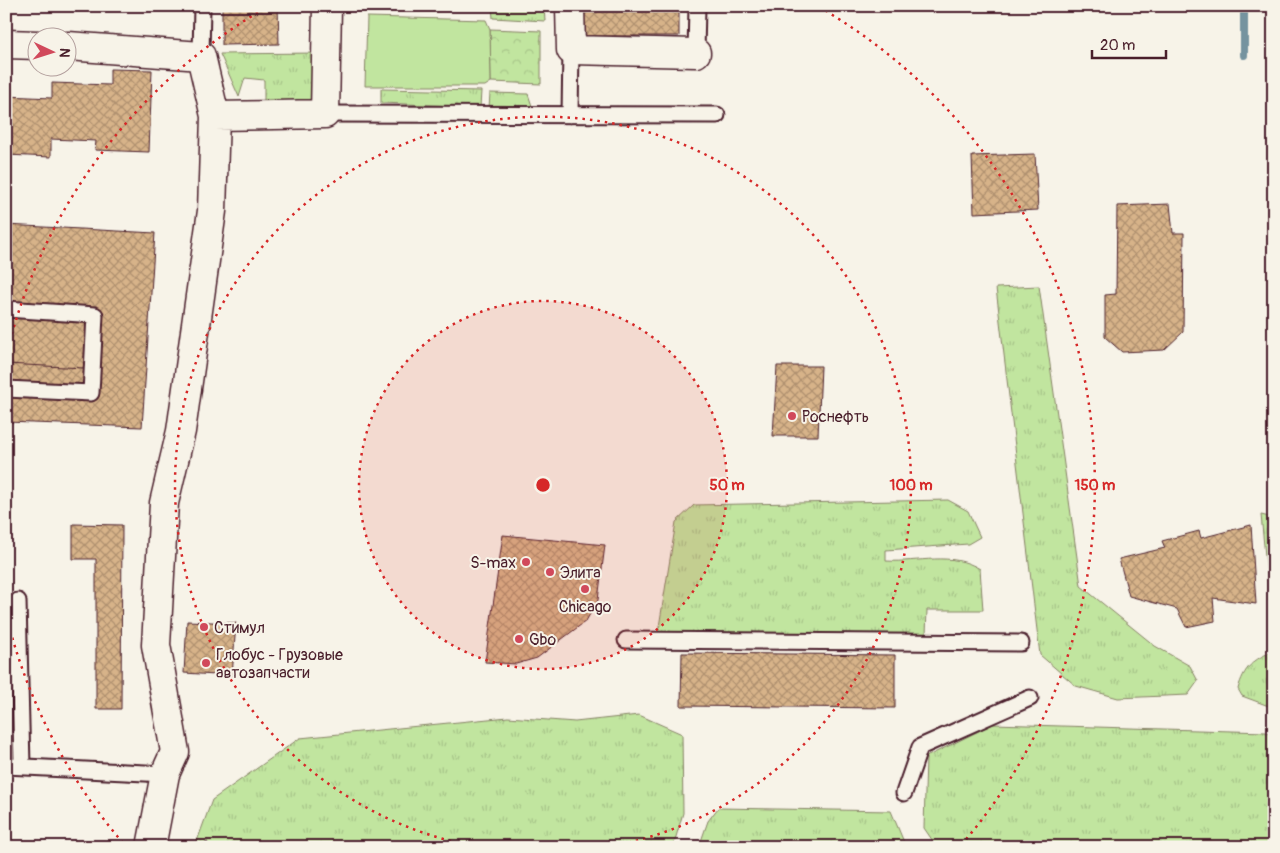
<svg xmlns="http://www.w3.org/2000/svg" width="1280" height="853" viewBox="0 0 1280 853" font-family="Pangolin,sans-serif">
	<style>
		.grass { fill: url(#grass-tufts); stroke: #868265 }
		.park { fill: url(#park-crowns); stroke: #868265 }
		.garden { fill: #c1e59f; stroke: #868265 }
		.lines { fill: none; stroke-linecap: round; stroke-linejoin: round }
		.stream { stroke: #74939f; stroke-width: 8 }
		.building { fill: url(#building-cross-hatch); stroke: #4a1f2b }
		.lane-casing { stroke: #4a1f2b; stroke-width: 19 }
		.street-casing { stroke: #4a1f2b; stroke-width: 31 }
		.path { stroke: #4a1f2b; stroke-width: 3; stroke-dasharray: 5 4; stroke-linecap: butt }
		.lane { stroke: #f7f3e8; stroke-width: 15 }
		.street { stroke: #f7f3e8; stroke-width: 28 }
		.ring { fill: none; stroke: #d62828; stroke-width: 2.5; stroke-dasharray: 2.5 5 }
		.poi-dot { fill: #d1495b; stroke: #f7f3e8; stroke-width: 2 }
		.labels { text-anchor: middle; stroke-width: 4; stroke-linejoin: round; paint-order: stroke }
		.poi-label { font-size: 16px; fill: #4a1f2b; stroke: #f7f3e8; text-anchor: start }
		.centre { fill: #d62828; stroke: #f7f3e8; stroke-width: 2.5 }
		.ring-label { font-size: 15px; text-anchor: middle; font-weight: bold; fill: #d62828; stroke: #f7f3e8; stroke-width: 4; stroke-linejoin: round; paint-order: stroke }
	</style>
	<defs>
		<pattern id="grass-tufts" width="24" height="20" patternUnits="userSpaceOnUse" patternTransform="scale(1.25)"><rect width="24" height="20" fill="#c1e59f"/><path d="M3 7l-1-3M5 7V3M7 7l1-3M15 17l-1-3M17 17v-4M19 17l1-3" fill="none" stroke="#a7c489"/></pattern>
		<pattern id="park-crowns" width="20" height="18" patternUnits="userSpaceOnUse" patternTransform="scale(1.25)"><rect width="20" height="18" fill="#c1e59f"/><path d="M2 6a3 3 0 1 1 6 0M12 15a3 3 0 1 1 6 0" fill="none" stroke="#a7c489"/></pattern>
		<pattern id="building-cross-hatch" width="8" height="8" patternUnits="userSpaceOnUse" patternTransform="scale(1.25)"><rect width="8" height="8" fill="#d7b389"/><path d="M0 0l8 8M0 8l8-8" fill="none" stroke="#b09170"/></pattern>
	</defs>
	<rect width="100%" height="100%" fill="#f7f3e8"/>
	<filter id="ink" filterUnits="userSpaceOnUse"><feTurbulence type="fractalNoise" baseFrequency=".02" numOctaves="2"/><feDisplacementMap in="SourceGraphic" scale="10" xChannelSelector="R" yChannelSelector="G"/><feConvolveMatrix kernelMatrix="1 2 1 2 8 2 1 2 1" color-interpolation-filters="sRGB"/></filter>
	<g filter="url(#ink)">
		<!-- grass -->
		<path class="grass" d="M492,6H544L545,21L493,18Z
			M318,53L316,101L264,103V80L245,78L239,97L220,54Z
			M381,89L481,91L480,107L381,103Z
			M490,93L528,94L533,109L489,108Z
			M1039,286L1081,586L1155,646L1190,666L1198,681L1188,695L1118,698L1076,686L1040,655L996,288Z
			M948,500L968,511L980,537L968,544L886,550V561C919,563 951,551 980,569L983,610H927L926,634L658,633L676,522L694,505Z
			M1261,515L1274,518V648Z
			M1274,651V708L1242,696L1238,689C1244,668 1253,659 1274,651Z
			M639,715L682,734L683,813L673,847H196V844L212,800L300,738L508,717L575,722Z
			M993,724L1266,732L1274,737V847H937L924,828L926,757Z
			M718,808L891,811L906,847H699L708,821Z"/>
		<!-- park -->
		<path class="park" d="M490,29L541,31V84L491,82Z"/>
		<!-- garden -->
		<path class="garden" d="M367,17L486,20L490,29L491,82L485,86H365Z"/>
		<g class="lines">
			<!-- stream -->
			<path class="stream" d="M1244,55V6"/>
		</g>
		<!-- building -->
		<path class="building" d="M222,6H278L279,44L222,45Z
			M583,6H679V36H583Z
			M110,69L152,70L149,152L95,150L96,141L51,139V157L6,155V96L52,98V83L110,85Z
			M1035,154L1038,210L974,213L972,156Z
			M1170,204L1173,233H1184L1183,332L1164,350L1122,352L1105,337V295L1116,294L1117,206Z
			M6,225L155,233L142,427L6,422Z
			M6,314L86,318L84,368L6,364Z
			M777,366H821L818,436H773Z
			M73,524L122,525L121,709H96V559H73Z
			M1251,525L1256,604L1213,598L1215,621L1186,627L1177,609L1129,596L1119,559L1165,548L1162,541L1199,531L1201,538Z
			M503,535L605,545L598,600L586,621L537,658L516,664L485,662Z
			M187,621L236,623L232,676L184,673Z
			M682,653L895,655V708L681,706Z"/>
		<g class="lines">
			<!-- lane casing -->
			<g class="lane-casing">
				<path id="lane" d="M696,53L697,6
					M201,56L202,6
					M325,114L717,115
					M570,115L571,50
					M6,309L95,315L91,393L6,389
					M18,601L22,766
					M626,640L1021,643
					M6,766L165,774
					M904,793L920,747L1030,698"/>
			</g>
			<!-- street casing -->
			<g class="street-casing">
				<path id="street" d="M570,6L571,50L696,53
					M6,44L38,45
					M68,46L201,56L215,116L325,114L327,6
					M151,847L165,774L175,752L156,645L164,503L181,431L212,211L215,116"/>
			</g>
			<!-- path -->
			<path class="path" d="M206,842L209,847
				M102,847L104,843"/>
			<!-- lane -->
			<use href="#lane" class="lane"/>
			<!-- street -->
			<use href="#street" class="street"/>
		</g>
	</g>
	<!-- distance rings -->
	<circle cx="543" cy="485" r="184" fill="#d62828" fill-opacity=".12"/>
	<g class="ring">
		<circle cx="543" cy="485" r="184"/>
		<path d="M473 846A368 368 0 1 1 613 846"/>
		<path d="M123 843A552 552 0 0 1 6 614M6 356A552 552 0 0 1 267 7M819 7A552 552 0 0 1 963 843"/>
	</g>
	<!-- markers -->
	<g class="poi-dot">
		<circle cx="792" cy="416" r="5"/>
		<circle cx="526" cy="562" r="5"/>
		<circle cx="550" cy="572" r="5"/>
		<circle cx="585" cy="589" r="5"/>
		<circle cx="204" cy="627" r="5"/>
		<circle cx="519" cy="639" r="5"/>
		<circle cx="206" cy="663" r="5"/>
	</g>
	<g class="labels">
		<!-- poi labels -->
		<g class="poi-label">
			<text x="802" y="422">Роснефть</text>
			<text x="516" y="568" text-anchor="end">S-max</text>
			<text x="560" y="578">Элита</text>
			<text x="585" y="612" text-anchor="middle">Chicago</text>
			<text x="214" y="633">Стимул</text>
			<text x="529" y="645">Gbo</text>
			<text x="216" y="660">Глобус - Грузовые<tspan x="216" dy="18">автозапчасти</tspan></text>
		</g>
	</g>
	<circle cx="543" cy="485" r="8" class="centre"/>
	<g class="ring-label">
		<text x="727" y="490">50 m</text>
		<text x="911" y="490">100 m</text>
		<text x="1095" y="490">150 m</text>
	</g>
	<!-- margin -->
	<rect width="1280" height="853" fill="none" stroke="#f7f3e8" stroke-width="25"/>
	<rect x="12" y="12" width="1255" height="828" fill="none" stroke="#4a1f2b" stroke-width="2" filter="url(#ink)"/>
	<!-- north arrow -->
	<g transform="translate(52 52) rotate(94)"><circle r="24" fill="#f7f3e8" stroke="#b29e9c"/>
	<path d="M0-4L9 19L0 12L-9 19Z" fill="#d1495b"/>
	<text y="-8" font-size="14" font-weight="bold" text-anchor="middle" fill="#4a1f2b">N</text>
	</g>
	<!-- scale -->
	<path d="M1092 50v8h74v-8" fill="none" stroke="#4a1f2b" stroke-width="2.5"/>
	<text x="1100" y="50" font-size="15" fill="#4a1f2b" stroke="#f7f3e8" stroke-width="4" paint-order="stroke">20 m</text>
</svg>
